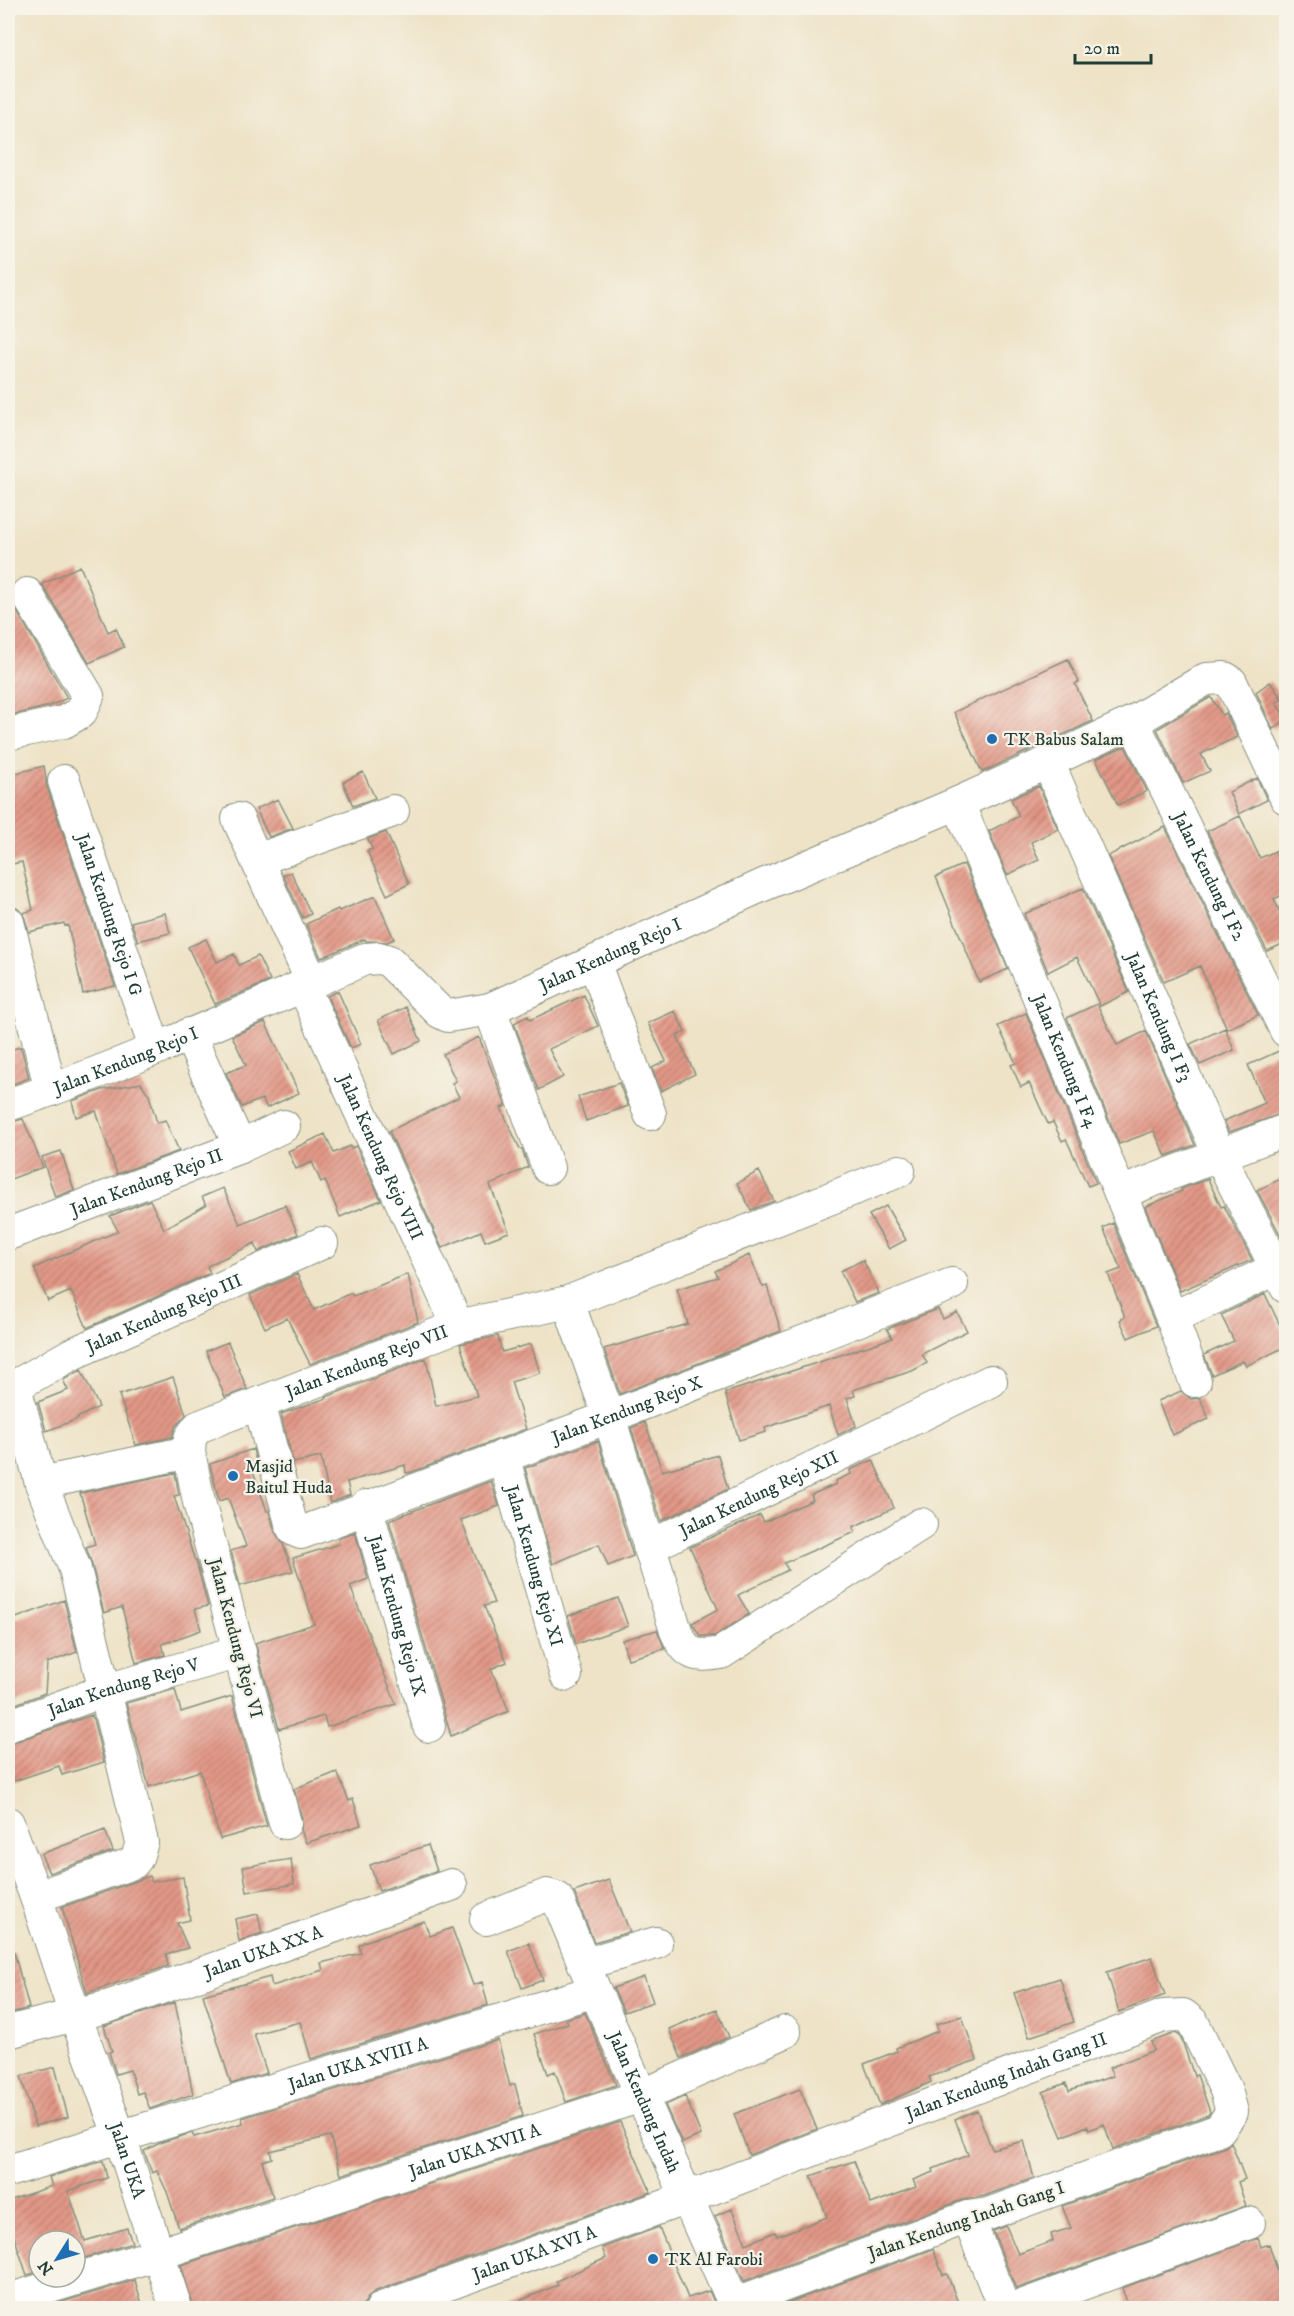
<svg xmlns="http://www.w3.org/2000/svg" width="1294" height="2316" viewBox="0 0 1294 2316" font-family="'IM FELL DW Pica',serif">
	<style>
		.building { fill: url(#building-hatch) }
		.lines { fill: none; stroke-linecap: round; stroke-linejoin: round }
		.minor-casing { stroke: #86907e; stroke-width: 34 }
		.minor { stroke: #fff; stroke-width: 32 }
		.poi-dot { fill: #1f6fb2; stroke: #f7f3e8; stroke-width: 2 }
		.labels { text-anchor: middle; stroke-width: 4.5; stroke-linejoin: round; paint-order: stroke }
		.poi-label { font-size: 18px; fill: #1f3d34; stroke: #f7f3e8; text-anchor: start }
		.street-label { font-size: 18px; fill: #1f3d34; stroke: #f7f3e8 }
	</style>
	<defs>
		<pattern id="building-hatch" width="6" height="6" patternUnits="userSpaceOnUse" patternTransform="scale(1.5)"><rect width="6" height="6" fill="#e39887"/><path d="M-1 1l2-2M0 6l6-6M5 7l2-2" fill="none" stroke="#b77d6f"/></pattern>
	</defs>
	<rect width="100%" height="100%" fill="#f7f3e8"/>
	<filter id="ink" filterUnits="userSpaceOnUse"><feTurbulence type="fractalNoise" baseFrequency=".0167" numOctaves="2"/><feDisplacementMap in="SourceGraphic" scale="12" xChannelSelector="R" yChannelSelector="G"/><feConvolveMatrix kernelMatrix="1 2 1 2 8 2 1 2 1" color-interpolation-filters="sRGB"/></filter>
	<filter id="wash" filterUnits="userSpaceOnUse"><feTurbulence type="fractalNoise" baseFrequency=".008" numOctaves="4" result="noise"/><feDisplacementMap in="SourceGraphic" scale="24" xChannelSelector="R" yChannelSelector="G"/><feGaussianBlur stdDeviation="1.35" result="paint"/><feColorMatrix in="noise" values="0 0 0 0 0 0 0 0 0 0 0 0 0 0 0 0 0 1.4 0 .05"/><feComposite in="paint" operator="in"/></filter>
	<g filter="url(#wash)">
		<rect width="100%" height="100%" fill="#eee3c7"/>
		<g id="blocks">
			<!-- building -->
			<path class="building" d="M80,566L108,632L116,628L124,647L89,663L42,584Z
				M10,599L67,698L50,706L8,716V600Z
				M1068,659L1079,682L1075,684L1093,721L982,772L954,712Z
				M1270,682L1282,699L1276,703L1287,719L1273,729L1256,692Z
				M1211,697L1222,715L1226,713L1237,737L1201,754L1210,771L1183,783L1157,729Z
				M1125,746L1147,791L1118,805L1096,759Z
				M44,766L47,787L115,986L83,994L68,925L65,926L64,923L29,932L23,913L33,910L22,862L8,865V775Z
				M363,772L375,798L353,806L343,782Z
				M1257,778L1267,800L1239,814L1229,792Z
				M1039,786L1058,829L1031,842L1039,860L1007,875L989,831L1019,816L1011,799Z
				M278,799L293,828L269,837L256,809Z
				M1240,816L1260,858L1287,846V893L1274,899L1287,928V942L1267,951L1207,831Z
				M1165,827L1258,1015L1227,1029L1200,966L1164,982L1108,856Z
				M386,832L409,884L387,895L367,851L372,849L368,839Z
				M964,864L1008,969L979,982L936,877Z
				M291,872L311,914L303,918L283,875Z
				M1083,888L1129,992L1100,1006L1077,957L1048,972L1024,914Z
				M375,896L394,939L387,942L366,941L365,939L321,958L306,924L338,909L339,911Z
				M165,913L170,933L138,941L131,922Z
				M206,939L217,962L234,954L239,965L258,956L270,981L215,1004L188,947Z
				M338,991L361,1044L351,1048L327,996Z
				M584,995L598,1026L549,1049L563,1077L539,1090L514,1023L528,1016L530,1020Z
				M1097,1004L1117,1045L1146,1031L1195,1145L1166,1156L1154,1131L1119,1144L1067,1018Z
				M406,1007L421,1041L394,1054L378,1020Z
				M675,1011L685,1032L677,1036L695,1074L661,1091L652,1068L666,1061L648,1023Z
				M1026,1013L1096,1183L1088,1186L1066,1139L1062,1141L1053,1122L1048,1124L1029,1083L1021,1087L1011,1065L1016,1063L998,1026Z
				M265,1022L299,1093L267,1108L262,1099L242,1107L226,1073L246,1065L232,1036Z
				M1225,1028L1234,1050L1200,1065L1190,1044Z
				M479,1037L506,1106L501,1108L520,1149H522L528,1167L490,1185L509,1232L485,1241L481,1231L442,1248L389,1131L459,1097L452,1083L456,1081L443,1054Z
				M21,1047L29,1078L8,1086V1050Z
				M1281,1050L1287,1062V1112L1229,1132L1224,1121L1265,1103L1248,1065Z
				M141,1083L149,1095L157,1123L165,1120L179,1151L117,1174L96,1111L76,1117L72,1101L102,1090Z
				M619,1083L628,1106L586,1121L578,1097Z
				M23,1119L43,1167L8,1180V1123Z
				M325,1134L334,1153L350,1146L351,1148L356,1146L381,1200L340,1217L325,1180L321,1182L312,1162L296,1169L288,1151Z
				M61,1151L74,1190L55,1197L42,1157Z
				M759,1171L774,1201L751,1210L737,1183Z
				M1287,1176V1246H1286L1257,1190Z
				M1208,1179L1221,1207L1224,1206L1252,1260L1180,1291L1145,1207L1182,1191L1181,1189Z
				M223,1188L240,1224L285,1205L298,1234L258,1252L255,1243L207,1266L210,1273L87,1328L71,1291L48,1301L34,1268L118,1231L110,1216L150,1200L164,1229L206,1205L202,1197Z
				M886,1206L906,1240L889,1249L869,1215Z
				M1113,1223L1156,1326L1128,1338L1120,1320L1125,1317L1108,1274L1121,1269L1103,1228Z
				M749,1255L763,1287L767,1286L781,1331L620,1394L604,1349L688,1324L677,1289L718,1277L715,1271Z
				M863,1260L879,1293L855,1302L840,1271Z
				M297,1274L314,1310L351,1293L353,1296L408,1274L418,1322L310,1364L287,1318L265,1328L250,1295Z
				M1265,1294L1287,1340V1346L1246,1366L1243,1361L1212,1375L1204,1355L1234,1341L1221,1315Z
				M938,1309L943,1319L957,1312L967,1331L922,1354L927,1363L912,1371L853,1390L855,1396L847,1398L856,1426L838,1435L829,1406L765,1428L766,1432L739,1440L725,1393L892,1338L887,1329Z
				M498,1336L502,1352L531,1344L540,1373L511,1382L526,1429L412,1472L406,1473L405,1465L347,1482L350,1495L330,1503L321,1457L293,1463L281,1414L327,1398L326,1397L426,1358L436,1406L477,1396L460,1344Z
				M228,1342L247,1389L225,1397L206,1351Z
				M81,1370L99,1407L77,1418L78,1419L46,1431L38,1402L68,1390L63,1380Z
				M173,1377L186,1415L175,1427L172,1437L136,1445L119,1395Z
				M1181,1391L1191,1399L1200,1398L1209,1419L1172,1435L1158,1401Z
				M645,1422L662,1471L718,1455L728,1489L661,1521L631,1428Z
				M598,1441L633,1556L608,1566L599,1544L553,1564L525,1468Z
				M253,1449L258,1470L253,1471L267,1511H269L275,1532L283,1544L293,1571L240,1586L231,1551L246,1546L228,1498L219,1501L210,1464Z
				M873,1460L894,1508L853,1527L855,1532L784,1563L788,1570L738,1595L749,1614L715,1636H700L692,1623L718,1609L690,1547L760,1515L764,1522L813,1500L811,1495L836,1484L835,1481L851,1474L850,1470Z
				M175,1473L179,1495L174,1496L195,1561H196L208,1606L195,1609L201,1630L162,1644L165,1655L136,1663L122,1607L104,1613L92,1565L86,1547L95,1544L80,1493Z
				M491,1481L499,1506L461,1520L494,1603L484,1606L507,1662L491,1669L509,1711L451,1736L389,1520Z
				M355,1532L368,1579L350,1586L396,1704L327,1727L324,1716L279,1729L255,1643L314,1624L293,1558L339,1544L338,1538Z
				M618,1598L628,1626L576,1644L568,1616Z
				M64,1600L77,1652L47,1663L45,1693L8,1707V1621Z
				M657,1630L665,1649L628,1659L622,1640Z
				M175,1689L181,1712L232,1696L267,1826L220,1839L200,1771L149,1787L126,1703Z
				M92,1715L104,1762L62,1775L59,1766L8,1783V1744Z
				M337,1772L349,1801L353,1799L361,1825L306,1843L301,1830L302,1818L294,1789Z
				M105,1830L113,1851L49,1873L41,1854Z
				M428,1845L437,1871L379,1891L370,1865Z
				M291,1859L294,1884L247,1892L243,1867Z
				M150,1876L151,1882L183,1877L190,1920L177,1923L188,1948L166,1954L168,1966L87,1993L62,1907Z
				M609,1880L630,1932L594,1942L574,1892Z
				M258,1914L262,1933L239,1941L235,1919Z
				M424,1921L430,1936L452,1928L473,1985L482,1982L488,2005L311,2059L300,2022L254,2034L267,2073L231,2084L203,1995L270,1977L272,1986L323,1970L321,1963L361,1953L359,1945L364,1942Z
				M529,1943L543,1980L522,1988L508,1951Z
				M14,1952L29,2008L8,2014V1953Z
				M1152,1957L1165,1995L1119,2012L1107,1972Z
				M644,1977L653,2002L624,2012L613,1988Z
				M1060,1978L1074,2022L1029,2037L1014,1993Z
				M175,2002L193,2094L150,2109L143,2092L137,2094L130,2070L116,2074L109,2052L112,2051L104,2026Z
				M717,2009L729,2037L681,2058L669,2029Z
				M585,2013L616,2085L566,2102L555,2071L548,2074L534,2034L568,2023L566,2019Z
				M962,2016L977,2060L929,2077L931,2082L880,2105L864,2064L897,2051L896,2048L938,2031L936,2024Z
				M1175,2033L1179,2035L1183,2043L1194,2076L1197,2075L1210,2112L1208,2115L1113,2149L1104,2124L1089,2130L1087,2126L1062,2137L1043,2092L1066,2083L1069,2091L1113,2076L1109,2068L1154,2050L1151,2042Z
				M498,2040L510,2086L515,2084L523,2116L341,2175L330,2136L270,2151L272,2158L262,2161L273,2197L179,2228L167,2192L157,2171L152,2173L144,2151L162,2142L192,2133L194,2137L243,2123L242,2118Z
				M55,2067L68,2117L35,2126L21,2076Z
				M800,2089L817,2129L749,2155L734,2114Z
				M685,2096L701,2135L682,2143L665,2105Z
				M977,2110L992,2149L1024,2141L1034,2178L984,2196L962,2200L744,2281L715,2216L732,2209L746,2244L775,2232L777,2236L827,2217L811,2176L854,2161L871,2204L916,2187L913,2180L934,2172L933,2169L968,2155L955,2119Z
				M620,2122L651,2192L376,2291L369,2296L364,2304L351,2308H194L181,2265Z
				M1231,2142L1245,2179L1238,2182L1246,2206L1016,2289L993,2231L1006,2226L1018,2254L1053,2241L1051,2234L1071,2228L1062,2206L1225,2147Z
				M103,2161L107,2178L68,2191L85,2241L127,2228L132,2243L75,2261V2241H39V2272L27,2275L14,2236L8,2238V2201L52,2186L49,2177Z
				M659,2227L688,2298L709,2291L717,2308H502L558,2285L556,2281L606,2258L602,2248Z
				M1258,2238L1261,2247L1269,2244L1287,2302V2308H1129L1122,2288Z
				M933,2249L943,2275L947,2274L960,2308H774Z
				M135,2280L143,2308H42Z"/>
		</g>
	</g>
	<g filter="url(#ink)">
		<use href="#blocks" fill-opacity="0" stroke="#86907e" stroke-width="1.5"/>
		<g class="lines">
			<!-- minor casing -->
			<g class="minor-casing">
				<g id="minor">
					<path id="s1" d="M1133,722L1286,1031"/>
					<path d="M8,734L64,722L81,712L88,696L27,594"/>
					<path id="s2" d="M1048,762L1220,1157L1286,1287"/>
					<path id="s3" d="M64,781L155,1048"/>
					<path id="s4" d="M958,803L1172,1318L1195,1381"/>
					<path d="M238,819L312,982"/>
					<path d="M257,860L393,811"/>
					<path d="M8,922L51,1090"/>
					<path d="M594,962L650,1114"/>
					<path id="s5" d="M303,986L458,1326"/>
					<path d="M490,1009L548,1168"/>
					<path d="M189,1034L240,1147"/>
					<path id="s6" d="M8,1105C129,1064 247,1010 365,959L379,958L389,961L440,1012L448,1016L490,1009L761,886L958,803L1048,762L1133,722L1206,679L1225,678L1231,682L1286,798"/>
					<path d="M1120,1193L1286,1130"/>
					<path id="s7" d="M8,1234L240,1147L284,1126"/>
					<path d="M568,1302L609,1417L676,1631C687,1656 695,1657 721,1653L921,1524"/>
					<path d="M1172,1318L1286,1264"/>
					<path d="M15,1387L41,1483"/>
					<path id="s8" d="M8,1390L72,1354L322,1243"/>
					<path id="s9" d="M259,1403L292,1527L294,1530L301,1533L609,1417L952,1284"/>
					<path id="s10" d="M503,1456L566,1675"/>
					<path id="s11" d="M366,1506L429,1726"/>
					<path id="s12" d="M649,1547L991,1381"/>
					<path id="s13" d="M8,1726L106,1690L240,1652"/>
					<path id="s14" d="M8,1823L36,1897L75,2015L120,2137L176,2308"/>
					<path id="s15" d="M285,1823L199,1502L189,1452L190,1438L198,1427L458,1326L568,1302L899,1171"/>
					<path d="M36,1897L133,1863L137,1858L142,1842L75,1569L41,1483L189,1452"/>
					<path id="s16" d="M486,1919L547,1895L557,1898L595,1991L736,2308"/>
					<path d="M584,1964L656,1943"/>
					<path id="s17" d="M8,2032L110,2006L451,1885"/>
					<path id="s18" d="M8,2171L595,1991"/>
					<path d="M968,2217L1004,2308"/>
					<path id="s19" d="M8,2300L158,2254L641,2096L785,2032"/>
					<path id="s20" d="M382,2308L687,2198L1163,2016L1183,2015L1193,2023L1226,2090L1232,2112L1219,2130L988,2214L968,2217L734,2304"/>
					<path d="M1016,2308L1249,2223"/>
				</g>
			</g>
			<!-- minor -->
			<use href="#minor" class="minor"/>
		</g>
	</g>
	<!-- markers -->
	<g class="poi-dot">
		<circle cx="992" cy="739" r="6"/>
		<circle cx="233" cy="1476" r="6"/>
		<circle cx="653" cy="2259" r="6"/>
	</g>
	<g class="labels">
		<!-- poi labels -->
		<g class="poi-label">
			<text x="1004" y="745">TK Babus Salam</text>
			<text x="245" y="1472">Masjid<tspan x="245" dy="21">Baitul Huda</tspan></text>
			<text x="665" y="2265">TK Al Farobi</text>
		</g>
		<!-- street labels -->
		<g class="street-label">
			<text dy="6" stroke="none"><textPath href="#s1" startOffset="172">Jalan Kendung I F2</textPath></text>
			<text dy="6" stroke="none"><textPath href="#s3" startOffset="141">Jalan Kendung Rejo I G</textPath></text>
			<text dy="6" stroke="none"><textPath href="#s6" startOffset="666">Jalan Kendung Rejo I</textPath></text>
			<text dy="6" stroke="none"><textPath href="#s2" startOffset="278">Jalan Kendung I F3</textPath></text>
			<text dy="6" stroke="none"><textPath href="#s6" startOffset="126">Jalan Kendung Rejo I</textPath></text>
			<text dy="6" stroke="none"><textPath href="#s4" startOffset="279">Jalan Kendung I F4</textPath></text>
			<text dy="6" stroke="none"><textPath href="#s5" startOffset="188">Jalan Kendung Rejo VIII</textPath></text>
			<text dy="6" stroke="none"><textPath href="#s7" startOffset="148">Jalan Kendung Rejo II</textPath></text>
			<text dy="6" stroke="none"><textPath href="#s8" startOffset="174">Jalan Kendung Rejo III</textPath></text>
			<text dy="6" stroke="none"><textPath href="#s15" startOffset="592">Jalan Kendung Rejo VII</textPath></text>
			<text dy="6" stroke="none"><textPath href="#s9" startOffset="488">Jalan Kendung Rejo X</textPath></text>
			<text dy="6" stroke="none"><textPath href="#s12" startOffset="122">Jalan Kendung Rejo XII</textPath></text>
			<text dy="6" stroke="none"><textPath href="#s10" startOffset="114">Jalan Kendung Rejo XI</textPath></text>
			<text dy="6" stroke="none"><textPath href="#s11" startOffset="114">Jalan Kendung Rejo IX</textPath></text>
			<text transform="translate(236 1638) rotate(75)" y="6">Jalan Kendung Rejo VI</text>
			<text dy="6" stroke="none"><textPath href="#s13" startOffset="122">Jalan Kendung Rejo V</textPath></text>
			<text dy="6" stroke="none"><textPath href="#s17" startOffset="268">Jalan UKA XX A</textPath></text>
			<text dy="6" stroke="none"><textPath href="#s18" startOffset="366">Jalan UKA XVIII A</textPath></text>
			<text dy="6" stroke="none"><textPath href="#s20" startOffset="666">Jalan Kendung Indah Gang II</textPath></text>
			<text dy="6" stroke="none"><textPath href="#s16" startOffset="298">Jalan Kendung Indah</textPath></text>
			<text dy="6" stroke="none"><textPath href="#s19" startOffset="490">Jalan UKA XVII A</textPath></text>
			<text dy="6" stroke="none"><textPath href="#s14" startOffset="358">Jalan UKA</textPath></text>
			<text transform="translate(966 2220) rotate(-19)" y="6">Jalan Kendung Indah Gang I</text>
			<text dy="6" stroke="none"><textPath href="#s20" startOffset="162">Jalan UKA XVI A</textPath></text>
		</g>
	</g>
	<!-- margin -->
	<rect width="1294" height="2316" fill="none" stroke="#f7f3e8" stroke-width="30"/>
	<!-- north arrow -->
	<g transform="translate(57 2259) rotate(233)"><circle r="28" fill="#f7f3e8" stroke="#a1aaa0" stroke-width="1.5"/>
	<path d="M0-4.5L10 22L0 15L-10 22Z" fill="#1f6fb2"/>
	<text y="-9" font-size="16" font-weight="bold" text-anchor="middle" fill="#1f3d34">N</text>
	</g>
	<!-- scale -->
	<path d="M1075 54v9h76v-9" fill="none" stroke="#1f3d34" stroke-width="3"/>
	<text x="1084" y="54" font-size="18" fill="#1f3d34" stroke="#f7f3e8" stroke-width="4.5" paint-order="stroke">20 m</text>
</svg>
